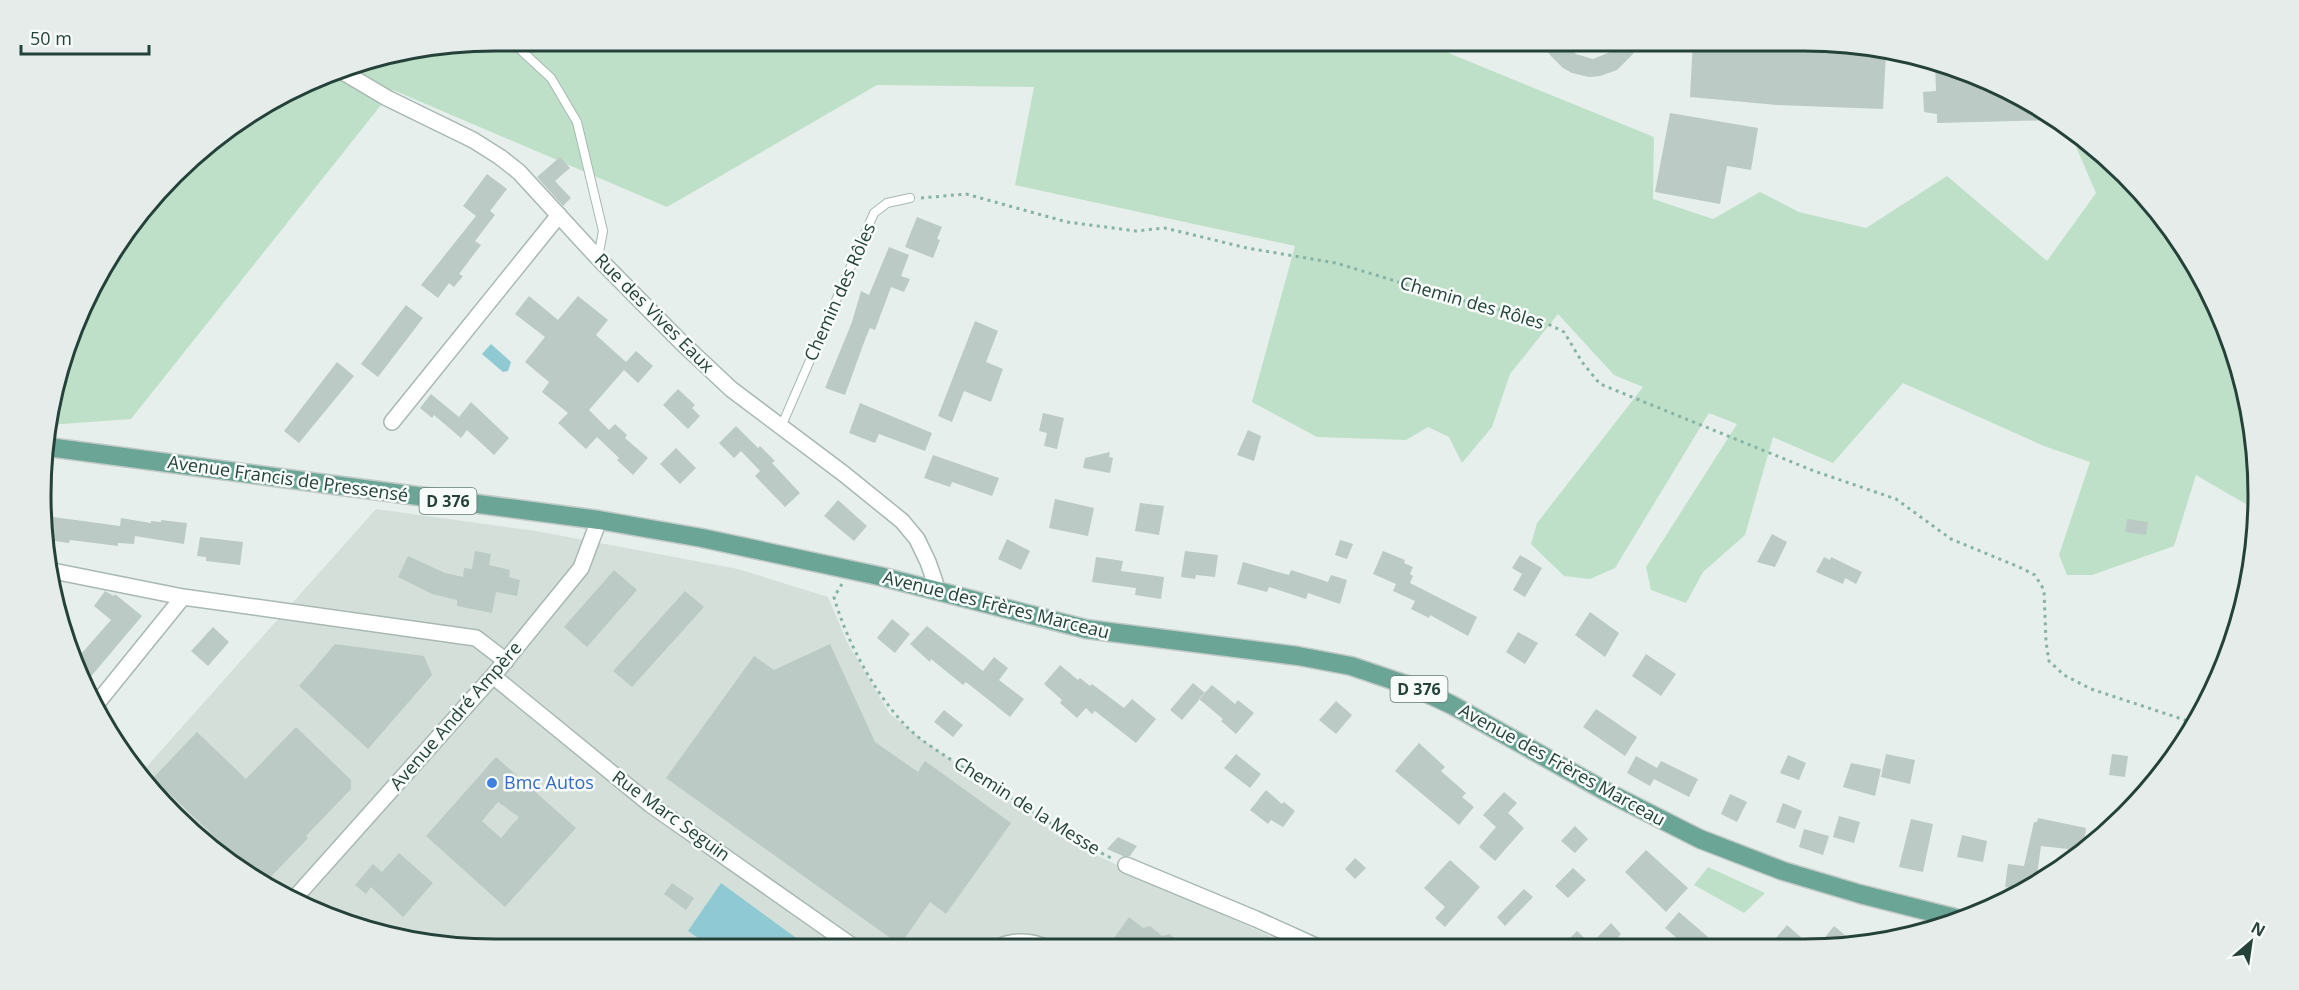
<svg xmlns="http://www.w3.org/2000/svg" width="2299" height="990" viewBox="0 0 2299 990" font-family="'Open Sans',sans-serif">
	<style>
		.built { fill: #d4dfda }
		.green { fill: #bfe0c8 }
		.water { fill: #8ec9d4 }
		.building { fill: #bbcac4; fill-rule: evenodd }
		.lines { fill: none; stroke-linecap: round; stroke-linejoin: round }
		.lane-casing { stroke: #a8b8b2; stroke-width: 10 }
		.street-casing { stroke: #a8b8b2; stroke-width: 18 }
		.primary-casing { stroke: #c2cac8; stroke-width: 21 }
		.path { stroke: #86b3a5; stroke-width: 3; stroke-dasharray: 3 4.5; stroke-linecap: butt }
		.lane { stroke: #fff; stroke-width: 8 }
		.street { stroke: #fff; stroke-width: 15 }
		.primary { stroke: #6aa596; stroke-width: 18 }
		.shop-dot { fill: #3f7fe0; stroke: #f7fbf9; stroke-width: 2 }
		.labels { text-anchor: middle; stroke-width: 5; stroke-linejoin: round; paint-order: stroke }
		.shield { fill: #f7fbf9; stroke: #637a73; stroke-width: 1.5 }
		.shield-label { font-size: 16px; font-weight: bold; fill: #24423a }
		.street-label { font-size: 18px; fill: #24423a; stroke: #f7fbf9 }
		.shop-label { font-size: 18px; fill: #366cbe; stroke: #f7fbf9; text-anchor: start }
		.rim { fill: none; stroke: #24423a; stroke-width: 3 }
	</style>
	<rect width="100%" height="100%" fill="#e6efeb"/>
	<!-- built -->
	<path class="built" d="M376,509L536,531L738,569L828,597L847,642L889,713L921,739L1072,844L1293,947L495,949L349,925L268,889L196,837L142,772Z"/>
	<!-- green -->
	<path class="green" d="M495,41H1419L1654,137L1653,199L1713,219L1760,192L1799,212L1866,228L1947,176L2047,261L2096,193L2071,135L2073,131C2181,209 2245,333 2257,464C2259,479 2257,495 2256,510L2196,475L2174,546L2092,575H2067L2059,555L2090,462L2044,446L1903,383L1833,463L1773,437L1745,535L1703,572L1686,603L1651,590L1646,567L1737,424L1709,413L1615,568L1590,579L1564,576L1531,544L1537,523L1643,387L1614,375L1558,314L1510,374L1492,427L1462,463L1449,437L1428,427L1406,440L1317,437L1252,402L1295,246L1015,185L1034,87L877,85L667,207L393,90L131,419L49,425V407L101,268L196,153L268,101L349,65Z
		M1708,867L1765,893L1744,913L1694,885Z"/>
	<!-- water -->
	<path class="water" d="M491,344L511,362L508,371L503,372L482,354Z
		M721,883L810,948L714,949L688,931Z"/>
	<!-- building -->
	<path class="building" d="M1543,40H1563L1576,54L1593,59L1610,52L1620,40H1639L1633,54L1617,70L1600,76L1589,77L1572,73L1563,68L1550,55Z
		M1693,40H1804L1886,54L1883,109L1777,105L1690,97Z
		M1935,62L1950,65L2032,102L2057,120L1937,123V114L1924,112L1923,92L1936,91Z
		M1670,113L1758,128L1751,170L1727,166L1720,204L1655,192Z
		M560,157L570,168L555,181L571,198L563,206L537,177Z
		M487,174L507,189L490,211L495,215L475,241L481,245L459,274L463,276L454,287L449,283L438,298L421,285L476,216L463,206Z
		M917,217L942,227L937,239L940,240L933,258L905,247Z
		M889,247L909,255L901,276L910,279L904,292L891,287L875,330L870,328L866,337L845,395L825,388L852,322L861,291L869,295Z
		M529,296L558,320L578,296L608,320L596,335L626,362L636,351L653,366L638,383L624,370L589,410L609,430L615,424L627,435L625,438L648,458L633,475L617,460L619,458L597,437L586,449L558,423L568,413L542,392L549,382L525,362L545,337L515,314Z
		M406,305L423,318L378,377L361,364Z
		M975,321L998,331L986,362L1003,369L991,402L964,391L952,422L938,416Z
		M337,362L354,376L299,443L284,431Z
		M678,389L695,405L692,408L700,416L688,429L663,405Z
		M431,394L459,417L471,402L509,438L494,455L467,430L461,438L434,415L432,418L420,408Z
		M860,403L932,433L925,451L879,434L875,443L849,433Z
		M1043,413L1064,418L1057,449L1044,446L1047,433L1039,431Z
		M736,426L758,448L760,446L775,461L772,463L800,493L785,507L755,476L760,471L741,451L734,458L719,443Z
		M1248,430L1261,436L1254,461L1237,455Z
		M676,448L696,468L680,484L660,464Z
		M1110,452L1109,457L1113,458L1110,473L1083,468L1085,458Z
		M933,455L999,478L992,496L952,482L950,487L924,478Z
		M1055,499L1094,508L1088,536L1049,528Z
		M838,500L867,526L854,541L824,516Z
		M1140,503L1164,506L1159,535L1135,531Z
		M46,516L120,526L121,518L151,523V521L161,522V520L187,523L184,544L135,536L134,544L118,543V546L70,540L69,543L47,540L48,538H45Z
		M2127,519L2148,522L2146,535L2125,532Z
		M1772,534L1787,542L1775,567L1757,562Z
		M200,537L243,542L240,565L206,561V557L197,556Z
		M1007,539L1030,551L1021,570L998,559Z
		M1340,540L1353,544L1347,559L1335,555Z
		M475,551L491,554L489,565L510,570L509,577L520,580L517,596L496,592L492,613L457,606V600L432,594L398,577L408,556L445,573L463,577L464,568L472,569Z
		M1185,551L1218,555L1215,577L1196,575L1195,579L1181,577Z
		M1383,551L1405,560L1404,563L1413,567L1410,574L1413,576L1410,583L1477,617L1468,636L1430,615L1429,618L1411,609L1415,601L1393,591L1396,584L1373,574Z
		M1520,555L1542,568L1525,597L1513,590L1522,574L1512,568Z
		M1096,557L1123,561L1121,571L1164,577L1161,599L1135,595L1136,588L1092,582Z
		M1824,557L1830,560L1831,557L1862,572L1856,584L1845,578L1843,584L1816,572Z
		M1243,562L1289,575L1291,570L1328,582L1331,575L1347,580L1340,604L1308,593L1306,599L1269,587L1267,592L1237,584Z
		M614,570L637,590L587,647L564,627Z
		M105,591L114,596L115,594L142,616L88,680L78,671L74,662L111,620L94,606Z
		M685,591L704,607L632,687L613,671Z
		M1590,612L1619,633L1605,657L1575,635Z
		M892,619L910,634L895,653L877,638Z
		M927,626L983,671L994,657L1008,668L999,680L1024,699L1010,717L966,682L963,685L931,659L930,662L910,644Z
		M213,627L229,642L208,666L191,651Z
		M1518,632L1538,643L1525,664L1506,652Z
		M335,644L424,656L432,675L368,749L299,686Z
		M830,644L875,742L918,772L925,761L1011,823L946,914L930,902L900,945L666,778L754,656L774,670Z
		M1646,654L1676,674L1661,696L1632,676Z
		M1060,665L1078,680L1080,678L1090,686L1092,684L1124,708L1132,699L1156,719L1136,743L1095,711L1092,714L1086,708L1077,718L1060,703L1062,700L1044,684Z
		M1193,683L1205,693L1182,720L1170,710Z
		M1212,685L1235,704L1238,700L1254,713L1236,734L1221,721L1223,719L1199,699Z
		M1336,701L1352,715L1336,734L1319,720Z
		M1596,709L1637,737L1625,756L1583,727Z
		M944,710L963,725L953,737L934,722Z
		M296,727L351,780V789L306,836L308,838L264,884L153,778L197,732L246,779Z
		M1419,743L1445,767L1441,771L1466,793L1462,797L1474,807L1459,825L1395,771Z
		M1236,754L1261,774L1250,788L1224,768Z
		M1886,754L1915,760L1910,784L1881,777Z
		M2112,754L2128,756L2125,777L2109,775Z
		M1788,755L1806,763L1799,780L1780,773Z
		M1636,756L1657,768L1661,761L1698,779L1689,797L1654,779L1650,786L1627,773Z
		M496,757L576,828L505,907L426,836ZM498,802L519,817L501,838L482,821Z
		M1851,763L1881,769L1875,796L1843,787Z
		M1266,790L1282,804L1284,802L1295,811L1283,827L1271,820L1268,824L1250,810Z
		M1504,792L1517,803L1508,813L1524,828L1495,861L1479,847L1496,827L1483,815Z
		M1730,794L1747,802L1737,822L1721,814Z
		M1783,803L1802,811L1795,829L1776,822Z
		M1839,816L1860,822L1854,843L1833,837Z
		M2038,818L2086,828L2083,851L2080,853L2068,851V849L2041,846L2036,882L2024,890L2005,887L2008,864L2024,866L2034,822H2037Z
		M1911,819L1933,824L1923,872L1899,867Z
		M1575,826L1588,839L1575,853L1561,841Z
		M1804,829L1829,836L1823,855L1799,847Z
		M1962,835L1987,841L1983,862L1957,857Z
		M1118,837L1137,846L1130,856H1123L1107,849Z
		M1646,850L1688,888L1666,912L1625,872Z
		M399,853L433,883L403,917L371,887L366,894L355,885L373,864L382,872Z
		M1355,858L1366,868L1355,879L1345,869Z
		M1450,860L1480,887L1445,927L1435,918L1445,907L1424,888Z
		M1573,868L1586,880L1568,898L1555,886Z
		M672,883L694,898L686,910L664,894Z
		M1524,889L1533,897L1505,926L1497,917Z
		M1679,912L1708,937L1700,946H1686L1665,928Z
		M1129,917L1143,928L1150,926L1162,936L1169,934L1188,948H1107Z
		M1611,923L1621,934L1610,946H1562L1577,931L1591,944Z
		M1787,925L1811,946H1769Z
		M1834,926L1858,946H1818Z"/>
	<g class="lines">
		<!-- lane casing -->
		<g class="lane-casing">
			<path id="lane" d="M511,41L551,78L577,122L603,231L598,258
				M781,427L874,213L887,203L910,198"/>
		</g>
		<!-- street casing -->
		<g class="street-casing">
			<path id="street" d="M338,69L387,98L473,140L500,157L519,172L598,258L682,343L731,389L844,474L902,521L917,539L928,562L935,582L934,591
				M392,422L559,215
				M48,570L183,597
				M493,676L651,805L855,948
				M94,707L183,597L476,638L506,661
				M1126,865L1256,919L1318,947
				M293,900L493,676L581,568L599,520
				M997,948C1012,940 1031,940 1047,948"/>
		</g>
		<!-- primary casing -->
		<g class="primary-casing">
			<path id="primary" d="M48,447L599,520L702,538L879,576L1086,629L1298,656L1351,666L1416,688L1452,705L1607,792L1700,839L1783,871L1860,894L1955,918"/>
		</g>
		<!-- path -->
		<path class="path" d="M921,198L966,194L1067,222L1136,231L1165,228L1247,248L1336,263L1445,296L1538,319L1564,332L1582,362L1600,384L1814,471L1896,499L1951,539L2019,567L2035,575L2044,590L2046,642L2049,661L2064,675L2091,689L2194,723
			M842,584L834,597C847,644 883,711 922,740C947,758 974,774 999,790C1037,815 1073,839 1113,859"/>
		<!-- lane -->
		<use href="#lane" class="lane"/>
		<!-- street -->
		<use href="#street" class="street"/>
		<!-- primary -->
		<use href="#primary" class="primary"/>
	</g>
	<!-- markers -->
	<circle class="shop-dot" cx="492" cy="783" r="6"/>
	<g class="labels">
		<!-- shield labels -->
		<g class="shield">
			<rect x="419.5" y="488" width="57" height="26" rx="4.5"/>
			<rect x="1390.5" y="676" width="57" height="26" rx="4.5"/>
		</g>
		<g class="shield-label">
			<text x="448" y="507">D 376</text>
			<text x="1419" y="695">D 376</text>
		</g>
		<!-- street labels -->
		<g class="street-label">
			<text transform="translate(840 292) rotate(-66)" y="6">Chemin des Rôles</text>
			<text transform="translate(1472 303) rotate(16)" y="6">Chemin des Rôles</text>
			<text transform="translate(654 313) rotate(45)" y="6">Rue des Vives Eaux</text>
			<text transform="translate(288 479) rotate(8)" y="6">Avenue Francis de Pressensé</text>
			<text transform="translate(996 605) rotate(14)" y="6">Avenue des Frères Marceau</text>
			<text transform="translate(456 716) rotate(-49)" y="6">Avenue André Ampère</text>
			<text transform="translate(1562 765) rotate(29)" y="6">Avenue des Frères Marceau</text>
			<text transform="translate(1027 806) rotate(32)" y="6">Chemin de la Messe</text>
			<text transform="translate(671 816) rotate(36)" y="6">Rue Marc Seguin</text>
		</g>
		<!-- shop labels -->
		<g class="shop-label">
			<text x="504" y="789">Bmc Autos</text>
		</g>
	</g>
	<!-- crop -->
	<path d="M0 0H2299V990H0ZM495 51H1804A444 444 0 0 1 2248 495V495A444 444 0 0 1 1804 939H495A444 444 0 0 1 51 495V495A444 444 0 0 1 495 51Z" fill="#e6ecea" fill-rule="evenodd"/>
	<path class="rim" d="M495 51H1804A444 444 0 0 1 2248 495V495A444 444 0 0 1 1804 939H495A444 444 0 0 1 51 495V495A444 444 0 0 1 495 51Z"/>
	<!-- north arrow -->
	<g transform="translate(2251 942) rotate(29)" stroke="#f7fbf9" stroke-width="4.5" paint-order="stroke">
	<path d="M0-4.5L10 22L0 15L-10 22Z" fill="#24423a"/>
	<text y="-9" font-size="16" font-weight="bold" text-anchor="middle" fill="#24423a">N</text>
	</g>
	<!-- scale -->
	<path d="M21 45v9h128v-9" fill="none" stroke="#24423a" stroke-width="3"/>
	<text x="30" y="45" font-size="18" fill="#24423a" stroke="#f7fbf9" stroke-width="4.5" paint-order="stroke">50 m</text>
</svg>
